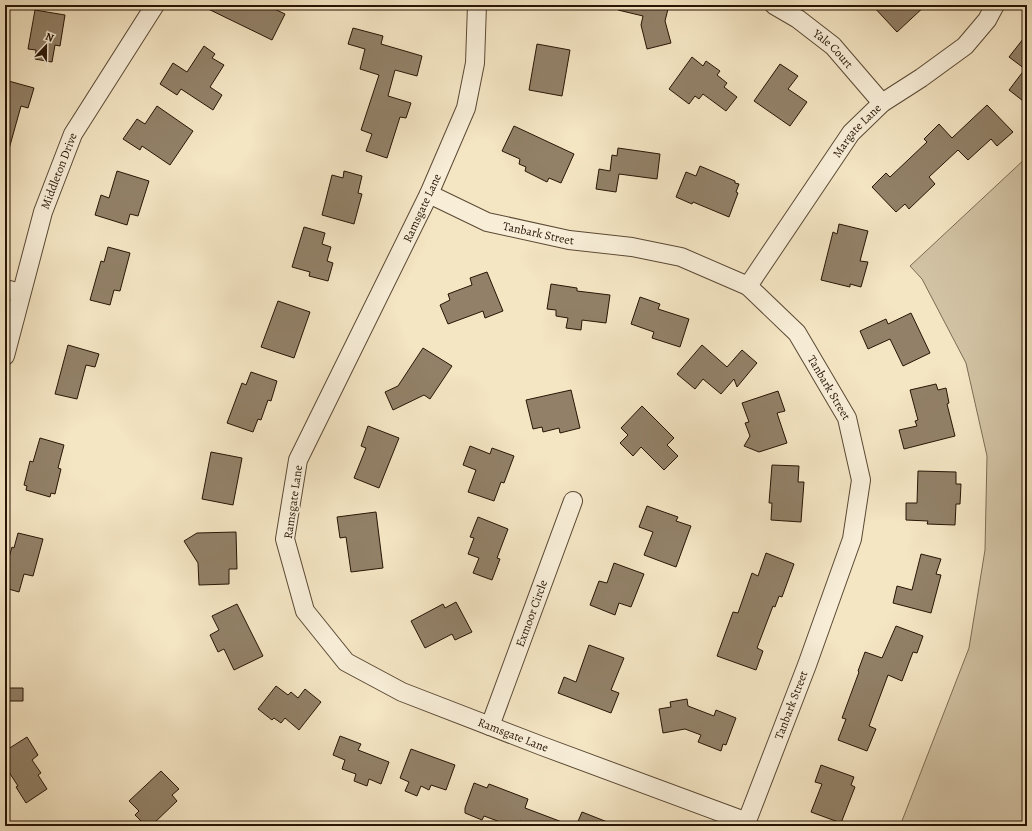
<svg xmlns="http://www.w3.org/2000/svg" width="1032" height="831" viewBox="0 0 1032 831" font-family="Alegreya,serif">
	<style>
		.green { fill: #d1c2a3; stroke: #7c6c54 }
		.building { fill: #928168; stroke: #271505 }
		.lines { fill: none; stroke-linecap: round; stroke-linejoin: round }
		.minor-casing { stroke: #5a4934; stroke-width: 20 }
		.minor { stroke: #f8eed8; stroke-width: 18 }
		.labels { text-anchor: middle; stroke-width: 3.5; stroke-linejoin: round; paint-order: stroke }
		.street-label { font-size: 12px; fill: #271505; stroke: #f8eed8 }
	</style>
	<rect width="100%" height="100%" fill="#f4e5c3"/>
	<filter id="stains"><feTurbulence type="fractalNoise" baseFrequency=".005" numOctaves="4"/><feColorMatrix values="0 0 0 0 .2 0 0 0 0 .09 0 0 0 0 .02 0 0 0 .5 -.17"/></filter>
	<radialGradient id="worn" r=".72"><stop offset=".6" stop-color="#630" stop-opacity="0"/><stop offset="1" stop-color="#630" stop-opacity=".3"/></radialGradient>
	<!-- green -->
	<path class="green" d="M1027,157V826H900L969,648L985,550L987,456L966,363L922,279L910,266Z"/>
	<!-- building -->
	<path class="building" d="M200,5H266L285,14L272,40Z
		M619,5H669L665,21L671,43L647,49L641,25L643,16L618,10Z
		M872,5H926L897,32Z
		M35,10L65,15L60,46L55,45L52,62L35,59L36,50L28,49Z
		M353,28L383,36L381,44L422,56L417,76L395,70L388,96L411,103L406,118L400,117L387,158L366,151L372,134L361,130L379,75L360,69L365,49L348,44Z
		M1027,34V104L1009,90L1025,69L1009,57Z
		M537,44L570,50L562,96L529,90Z
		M204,46L215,54L212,58L224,65L210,87L222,95L213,110L181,89L177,95L160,84L173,63L187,72Z
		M692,57L703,66L706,61L720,71L717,75L727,83L724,87L737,97L726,111L703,94L699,99L695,96L689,104L669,89Z
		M780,64L798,76L788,89L807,102L790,126L754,101Z
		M5,80L34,88L28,108L21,106L9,149H5Z
		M987,105L1013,132L997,146L991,139L968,160L958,150L929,177L935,184L909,209L905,204L896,212L872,187L886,173L890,177L927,142L924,139L939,124L952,138Z
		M157,106L193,131L170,165L142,146L140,150L123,139L137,119L145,124Z
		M514,126L574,154L561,183L549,178L547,182L525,171L526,167L519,164L520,159L502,151Z
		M618,148L660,154L657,179L619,174L616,192L596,189L599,169L610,171L612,155L617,156Z
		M700,166L735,181V183L739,184L736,192L738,193L729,217L693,202L692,204L676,197L686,172L696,176Z
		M117,171L149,181L138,216L130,214L127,225L95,215L101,195L109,198Z
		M344,171L362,176L358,193L362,194L354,224L322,215L332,175L343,178Z
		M839,224L868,231L860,261L868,262L861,287L850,284V287L821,280L833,232L837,234Z
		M304,227L325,233L322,244L331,247L327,261L333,263L328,281L309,276L310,272L292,267Z
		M108,247L130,253L120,291L114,290L110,305L90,300L101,261L104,262Z
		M487,272L503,311L485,318L483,311L448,324L440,305L450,300L448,294L472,285L470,278Z
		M551,284L577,288V291L610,295L606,323L582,320L581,330L566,328L568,318L556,316V310L547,309Z
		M640,297L660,304L658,309L689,319L680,347L652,338L654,332L631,324Z
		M278,301L310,312L294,358L261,347Z
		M911,313L930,353L903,366L890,339L868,349L860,331L886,319L888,324Z
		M68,345L99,354L95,367L86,365L77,399L55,394Z
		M702,345L727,367L742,350L757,363L737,387L734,379L721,394L703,379L695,389L677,374Z
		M423,348L452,366L430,399L424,395L393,410L385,392L398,386Z
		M251,372L277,381L271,401L268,400L261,420L258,419L253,432L227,423L242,383L246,385Z
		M936,384L938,390L946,388L949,403L947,404L955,436L904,449L899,430L917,426L915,421L918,420L910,390Z
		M571,390L580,428L560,433L559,428L543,432L542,427L533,429L526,400Z
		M778,391L785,411L777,413L787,443L759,452L744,446L750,436L745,423L749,422L742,403Z
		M642,406L674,438L667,445L678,456L664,470L641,447L633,456L620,443L628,435L621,428Z
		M368,426L399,438L379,488L354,478L366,448L361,446Z
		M40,438L64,445L58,468L61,469L55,494L51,493L50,497L26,490L27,486L24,485L30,461L33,462Z
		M470,446L490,454L492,448L514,456L504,483L501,482L494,501L468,492L476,470L463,465Z
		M211,452L242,458L233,505L202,499Z
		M772,465L799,466L798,482H804L801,522L771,520L772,503H769Z
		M918,471L956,472V484H961L960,504H956L955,525L927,524L928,521L906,520V503H917Z
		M647,506L678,517L676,521L691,526L676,567L644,555L653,532L639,527Z
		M376,512L383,568L351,572L346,537L340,538L337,517Z
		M478,517L508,529L497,558L500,559L492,580L473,573L479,558L468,554L474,538L470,537Z
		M236,532L237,569H229V584L199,585L198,563L184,541L197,533Z
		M18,533L43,539L33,576L24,574L19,592L5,588V571L12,547L14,548Z
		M766,553L794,564L782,597L779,596L775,607L773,606L757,648L763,651L756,670L717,656L733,612L738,613L752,573L758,576Z
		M921,554L941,559L936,574L941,575L931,613L893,603L897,586L912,590Z
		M614,563L644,574L631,607L619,603L615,615L590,605L599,581L607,583Z
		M456,602L472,632L455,640L452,634L425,648L411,621L443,604L445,608Z
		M237,604L263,656L234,670L224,649L218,652L210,635L219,630L212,616Z
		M896,626L923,636L917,653L913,652L902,681L888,675L869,726L876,729L867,751L838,740L846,719L842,718L859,672L858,671L865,652L882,658Z
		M589,645L624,658L611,690L619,693L611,713L558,693L564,677L576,682Z
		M276,686L288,695L291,692L298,698L305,689L321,702L299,730L285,718L281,723L274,718L272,720L258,709Z
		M5,688H23V701H5Z
		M687,699L688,706L714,716L716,710L736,718L726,745L723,744L721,751L698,742L701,735L685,729L663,733L659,709L671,707L670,702Z
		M340,736L361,744L358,750L389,762L381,784L369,779L367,786L354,781L356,774L342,769L345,760L333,755Z
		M27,737L38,755L32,760L41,773L38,775L47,789L26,803L16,787L18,786L5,766V751Z
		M411,749L455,765L446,790L431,785L429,790L421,786L417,796L405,791L409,782L400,778Z
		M821,765L854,777L851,785L855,787L841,823L811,812L822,784L815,782Z
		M161,771L179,789L172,795L177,801L151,826H146L135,815L139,811L129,801Z
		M474,783L487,788L489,784L528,799L525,808L570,825L569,826H533L520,821L518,826H511L484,816L482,820L465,813V808Z
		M582,812L615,825V826H576Z"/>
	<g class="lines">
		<!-- minor casing -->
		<g class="minor-casing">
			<g id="minor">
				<path id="s1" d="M477,5L475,63L466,108L429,194L298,460L285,539L305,611L346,662L402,692L542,746L747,822"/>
				<path id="s2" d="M774,5L798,19L833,46L882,103"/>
				<path id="s3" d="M429,194L487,222L569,240L632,247L681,257L748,286L797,333L847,418L861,480L852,539L807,665L745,826"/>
				<path id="s4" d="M748,286L851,133L882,103L921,78L965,46L987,20L995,5"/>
				<path d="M5,289L21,293"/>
				<path id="s5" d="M5,356L43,212L73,134L155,5"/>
				<path id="s6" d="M490,726L573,501"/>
			</g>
		</g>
		<!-- minor -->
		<use href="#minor" class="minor"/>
	</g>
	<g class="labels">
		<!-- street labels -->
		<g class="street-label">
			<text dy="4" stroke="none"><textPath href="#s2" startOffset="74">Yale Court</textPath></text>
			<text dy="4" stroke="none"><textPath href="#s4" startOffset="190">Margate Lane</textPath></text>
			<text dy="4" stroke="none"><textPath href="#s5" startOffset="193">Middleton Drive</textPath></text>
			<text transform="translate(422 208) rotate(-65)" y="4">Ramsgate Lane</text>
			<text dy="4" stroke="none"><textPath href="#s3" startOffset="117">Tanbark Street</textPath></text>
			<text dy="4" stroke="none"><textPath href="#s3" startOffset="466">Tanbark Street</textPath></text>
			<text transform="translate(293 502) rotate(-82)" y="4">Ramsgate Lane</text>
			<text dy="4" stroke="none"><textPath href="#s6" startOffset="120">Exmoor Circle</textPath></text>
			<text transform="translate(791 705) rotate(-69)" y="4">Tanbark Street</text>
			<text dy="4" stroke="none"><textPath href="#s1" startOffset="897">Ramsgate Lane</textPath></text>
		</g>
	</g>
	<!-- margin -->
	<rect width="1032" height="831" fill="none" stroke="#f4e5c3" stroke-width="20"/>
	<rect x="6" y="6" width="1020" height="819" fill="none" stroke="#271505" stroke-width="2"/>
	<rect x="10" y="10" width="1012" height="811" fill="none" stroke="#271505"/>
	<!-- north arrow -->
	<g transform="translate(46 46) rotate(22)" stroke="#f8eed8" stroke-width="3" paint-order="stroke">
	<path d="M0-3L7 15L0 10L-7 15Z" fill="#271505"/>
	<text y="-6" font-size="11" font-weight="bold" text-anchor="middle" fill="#271505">N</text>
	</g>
	<rect width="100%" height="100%" filter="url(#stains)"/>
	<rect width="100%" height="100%" fill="url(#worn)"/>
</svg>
